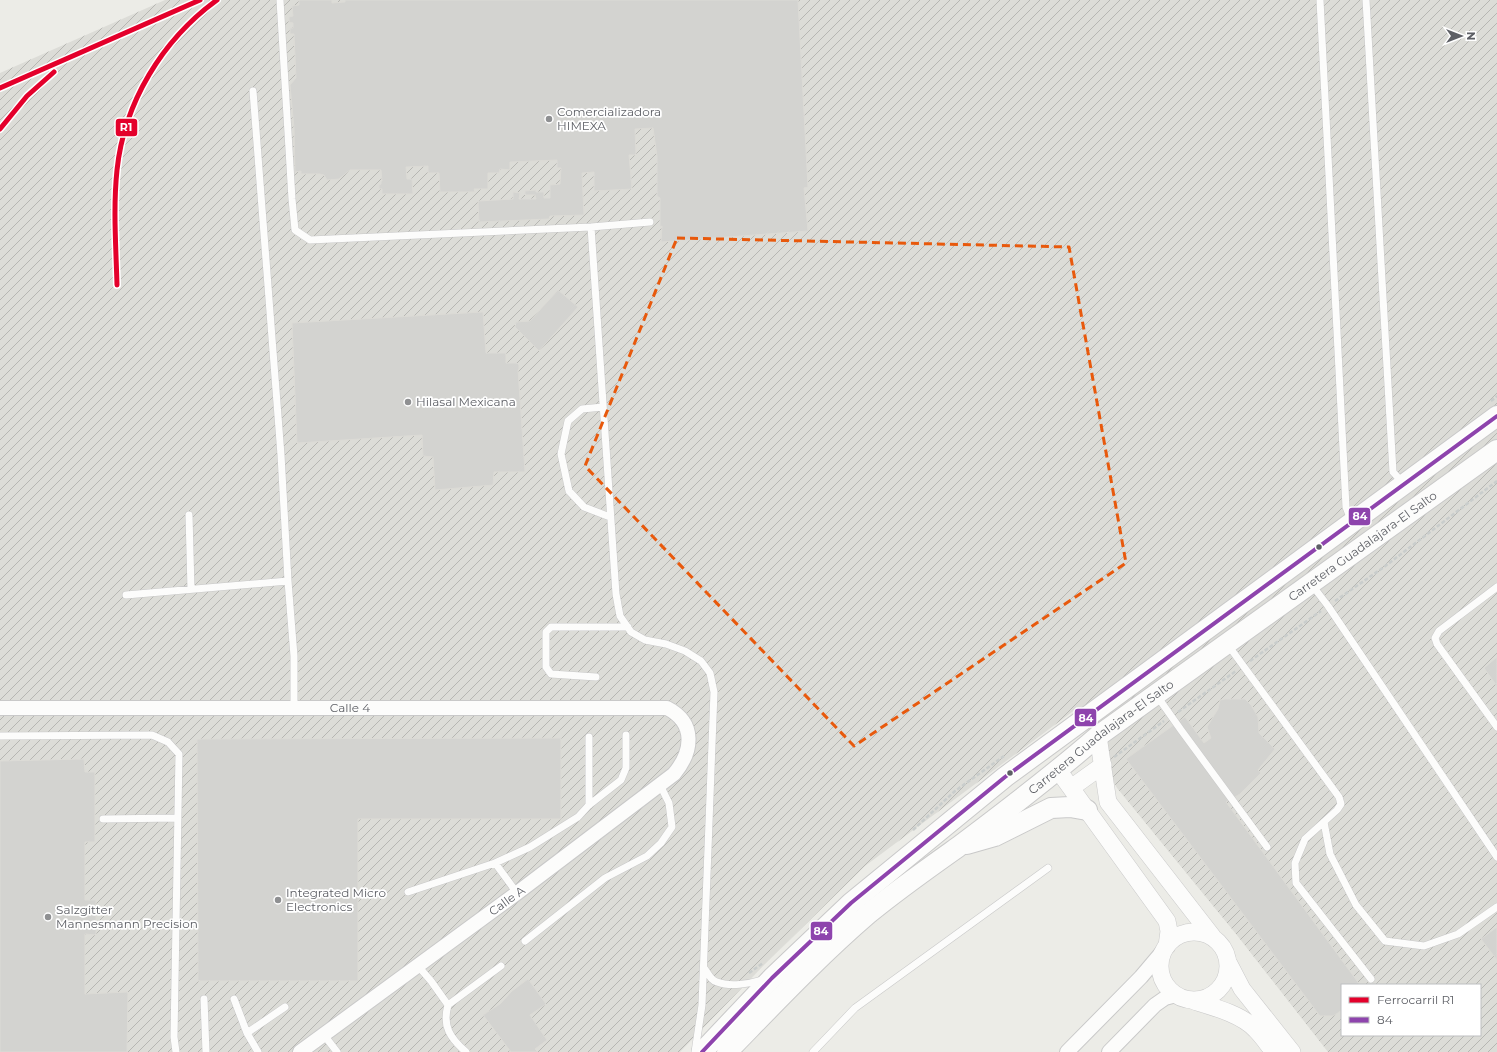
<svg xmlns="http://www.w3.org/2000/svg" width="1497" height="1052" viewBox="0 0 1497 1052" font-family="Montserrat,sans-serif">
	<style>
		.industrial { fill: url(#industrial-furrows); fill-rule: evenodd }
		.building { fill: #d3d3d0; stroke: #dcdbd6 }
		.lines { fill: none; stroke-linecap: round; stroke-linejoin: round }
		.service-casing { stroke: #c9c9c9; stroke-width: 8 }
		.minor-casing { stroke: #c9c9c9; stroke-width: 16 }
		.tertiary-casing { stroke: #c9c9c9; stroke-width: 18 }
		.secondary-casing { stroke: #c9c9c9; stroke-width: 22 }
		.path { stroke: #c9cdcc; stroke-width: 2.5; stroke-dasharray: 4 2; stroke-linecap: butt }
		.service { stroke: #fcfcfb; stroke-width: 7 }
		.minor { stroke: #fcfcfb; stroke-width: 14 }
		.tertiary { stroke: #fcfcfb; stroke-width: 17 }
		.secondary { stroke: #fcfcfb; stroke-width: 20 }
		.bus-1-casing { stroke: #fff; stroke-width: 7 }
		.bus-1 { stroke: #8e44ad; stroke-width: 4 }
		.rail-1-casing { stroke: #fff; stroke-width: 8 }
		.rail-1 { stroke: #e4002b; stroke-width: 5 }
		.marked { fill: none; stroke: #e8590c; stroke-width: 3; stroke-dasharray: 8 5; stroke-linejoin: round }
		.poi-dot { fill: #8f9092; stroke: #fff; stroke-width: 1.5 }
		.bus-dot { fill: #5d5f65; stroke: #fff; stroke-width: 1.5 }
		.labels { text-anchor: middle; stroke-width: 3.5; stroke-linejoin: round; paint-order: stroke }
		.poi-label { font-size: 12px; fill: #5d5f65; stroke: #fff; text-anchor: start }
		.street-label { font-size: 12px; fill: #5d5f65; stroke: #fff }
		.line-badge { stroke: #fff; stroke-width: 1.5 }
		.badge-label { font-size: 11px; text-anchor: middle; font-weight: bold; fill: #fff }
	</style>
	<defs>
		<pattern id="industrial-furrows" width="10" height="10" patternUnits="userSpaceOnUse"><rect width="10" height="10" fill="#dcdcd7"/><path d="M-1 1l2-2M0 10L10 0M9 11l2-2" fill="none" stroke="#b6b6b2"/></pattern>
	</defs>
	<rect width="100%" height="100%" fill="#ecece7"/>
	<!-- industrial -->
	<path class="industrial" d="M165,0H1497V1052H1328L1236,934L1117,788L1076,709L865,866L765,964L680,1052H0V73ZM1342,985H1480V1035H1342Z"/>
	<!-- building -->
	<path class="building" d="M299,0H332V3L345,2V0H798L808,187L804,188L808,231L661,242L662,226L660,227V198L657,196V156L653,128L635,129L636,155H629L632,189L594,191V172L582,173L584,215L550,216L549,219L479,222L478,201L513,199V192L520,193L519,199H536L535,195H525V191L536,190V192H544V198H550V185L560,184L561,168H557V160L510,162V170L500,169L499,173H488V189H474L475,192H440L439,173H428V166L406,167L407,179H412L413,194H382V189H379V185L381,184V181H382L381,170H350L339,179L327,180L324,175L320,174H301V171L295,172L294,128L290,85L296,78L294,34H290V28H293V23L289,22V17L293,16L292,6L299,5Z
		M558,290L578,307L539,351L515,327L516,322L530,321Z
		M483,312L486,353H506V363H517L519,365V369L518,370L525,472H494L493,485L435,490L433,457L423,456L422,435L297,443L292,323Z
		M1497,657V686L1484,668Z
		M1225,699H1245L1251,705L1258,717L1259,733L1275,749L1258,770L1261,773L1240,794L1226,802L1360,985H1342V1010L1333,1016H1320L1126,759L1185,717L1204,743L1211,738L1207,727L1218,709L1220,700Z
		M561,738V819H358V981H198L197,739Z
		M84,759L85,772H95V842H85V900H96V935L85,934V994L128,992L127,1052H0V761Z
		M1497,927V960L1481,939Z
		M528,979L546,1004L530,1015L547,1040L535,1049L538,1052H511L483,1015L500,1004L512,991Z"/>
	<g class="lines">
		<!-- service casing -->
		<g class="service-casing">
			<path id="service" d="M280,0L292,199L295,230L310,240L591,227L650,222
				M1320,0L1346,507L1351,520
				M1366,0L1393,472L1403,483
				M253,91L281,455L288,581
				M591,227L616,594L620,616L631,632L645,640L666,644L685,651L701,661L710,673L714,692L702,1005L695,1052
				M603,407L582,409L568,421L561,454L569,491L584,507L610,517
				M189,515L191,589
				M1312,585L1328,606L1497,857
				M1497,587L1439,631L1435,638L1437,644L1497,727
				M126,595L288,581L294,656V708
				M1228,645L1339,797L1341,804L1337,810L1305,839L1295,863L1296,883L1371,979
				M596,677L551,674L546,667V632L551,627H628
				M1157,696L1181,730L1267,847
				M0,736L152,735L168,742L179,754L174,1037L176,1052
				M589,737V805
				M103,819L178,818
				M1324,822L1330,854L1356,905L1385,941L1424,946L1458,934L1497,907
				M408,892L495,863
				M517,893L495,863L530,847L578,817L589,805L621,780L626,768V735
				M525,941L605,878L647,856L661,843L672,827L669,803L660,785
				M418,966L431,981L448,1005L501,966
				M704,968C708,973 711,981 717,982C730,987 749,984 762,980
				M204,999L206,1052
				M234,999L247,1033L258,1052
				M448,1005C442,1026 450,1038 466,1052
				M247,1033L285,1007
				M324,1035L337,1052
				M813,1052L855,1008L1048,868"/>
		</g>
		<!-- minor casing -->
		<g class="minor-casing">
			<g id="minor">
				<path id="s1" d="M0,708H667C696,723 693,751 674,774L517,893L300,1052"/>
				<path d="M1067,1052L1141,977L1163,951"/>
				<path d="M1109,1052L1155,1005L1165,998L1176,995"/>
			</g>
		</g>
		<!-- tertiary casing -->
		<g class="tertiary-casing">
			<path id="tertiary" d="M1098,736L1108,802L1212,936
				M1058,770L1167,921L1169,931L1167,946
				M1071,788L1103,765
				M1160 966a34 34 0 1 1 68 0a34 34 0 1 1-68 0Z
				M1229,964L1242,989L1292,1052
				M1194,1001C1214,1007 1243,1015 1256,1030C1263,1037 1268,1045 1274,1052"/>
		</g>
		<!-- secondary casing -->
		<g class="secondary-casing">
			<g id="secondary">
				<path d="M967,844L995,836L1051,808L1070,807L1087,810"/>
				<path d="M702,1052L772,978L851,903L1005,777L1497,416"/>
				<path id="s2" d="M727,1052C773,1005 818,957 868,914C897,890 927,869 958,847C1006,811 1053,775 1098,736L1497,450"/>
			</g>
		</g>
		<!-- path -->
		<path class="path" d="M1491,401L1497,396
			M1335,601L1384,567L1497,481
			M1250,661L1321,611
			M1178,712L1236,671
			M1114,757L1164,721
			M913,830L955,791L1004,756
			M749,973L763,963"/>
		<!-- service -->
		<use href="#service" class="service"/>
		<!-- minor -->
		<use href="#minor" class="minor"/>
		<!-- tertiary -->
		<use href="#tertiary" class="tertiary"/>
		<!-- secondary -->
		<use href="#secondary" class="secondary"/>
		<!-- bus-1 casing -->
		<g class="bus-1-casing">
			<path id="bus-1" d="M702,1052L772,978L851,903L1005,777L1497,416"/>
		</g>
		<!-- bus-1 -->
		<use href="#bus-1" class="bus-1"/>
		<!-- rail-1 casing -->
		<g class="rail-1-casing">
			<path id="rail-1" d="M0,88L200,0
				M0,129L27,96L54,72
				M117,285C116,247 113,208 117,170C124,103 162,40 217,0"/>
		</g>
		<!-- rail-1 -->
		<use href="#rail-1" class="rail-1"/>
	</g>
	<!-- marked area -->
	<path class="marked" d="M677,238L1069,247L1126,563L854,746L585,466Z"/>
	<!-- markers -->
	<g class="poi-dot">
		<circle cx="549" cy="119" r="4"/>
		<circle cx="408" cy="402" r="4"/>
		<circle cx="278" cy="900" r="4"/>
		<circle cx="48" cy="917" r="4"/>
	</g>
	<g class="bus-dot">
		<circle cx="1319" cy="547" r="3.5"/>
		<circle cx="1010" cy="773" r="3.5"/>
	</g>
	<g class="labels">
		<!-- poi labels -->
		<g class="poi-label">
			<text x="557" y="116">Comercializadora<tspan x="557" dy="14">HIMEXA</tspan></text>
			<text x="416" y="406">Hilasal Mexicana</text>
			<text x="286" y="897">Integrated Micro<tspan x="286" dy="14">Electronics</tspan></text>
			<text x="56" y="914">Salzgitter<tspan x="56" dy="14">Mannesmann Precision</tspan></text>
		</g>
		<!-- street labels -->
		<g class="street-label">
			<text dy="4" stroke="none"><textPath href="#s2" startOffset="814">Carretera Guadalajara-El Salto</textPath></text>
			<text dy="4" stroke="none"><textPath href="#s1" startOffset="350">Calle 4</textPath></text>
			<text dy="4" stroke="none"><textPath href="#s2" startOffset="490">Carretera Guadalajara-El Salto</textPath></text>
			<text transform="translate(507 901) rotate(-36)" y="4">Calle A</text>
		</g>
	</g>
	<g class="line-badge">
		<rect x="115" y="118" width="23" height="19" rx="4" fill="#e4002b"/>
		<rect x="1348" y="507" width="23" height="19" rx="4" fill="#8e44ad"/>
		<rect x="1074" y="708" width="23" height="19" rx="4" fill="#8e44ad"/>
		<rect x="810" y="921" width="23" height="20" rx="4" fill="#8e44ad"/>
	</g>
	<g class="badge-label">
		<text x="126" y="131">R1</text>
		<text x="1360" y="520">84</text>
		<text x="1086" y="722">84</text>
		<text x="821" y="935">84</text>
	</g>
	<!-- legend -->
	<rect x="1341" y="984" width="140" height="52" fill="#ffffff" stroke="#bebfc1"/>
	<rect x="1349" y="997" width="20" height="6" fill="#e4002b" stroke="#bebfc1"/>
	<text x="1377" y="1004" font-size="12" fill="#5d5f65">Ferrocarril R1</text>
	<rect x="1349" y="1017" width="20" height="6" fill="#8e44ad" stroke="#bebfc1"/>
	<text x="1377" y="1024" font-size="12" fill="#5d5f65">84</text>
	<!-- north arrow -->
	<g transform="translate(1461 36) rotate(90)" stroke="#ffffff" stroke-width="3" paint-order="stroke">
	<path d="M0-3L7 15L0 10L-7 15Z" fill="#5d5f65"/>
	<text y="-6" font-size="11" font-weight="bold" text-anchor="middle" fill="#5d5f65">N</text>
	</g>
</svg>
